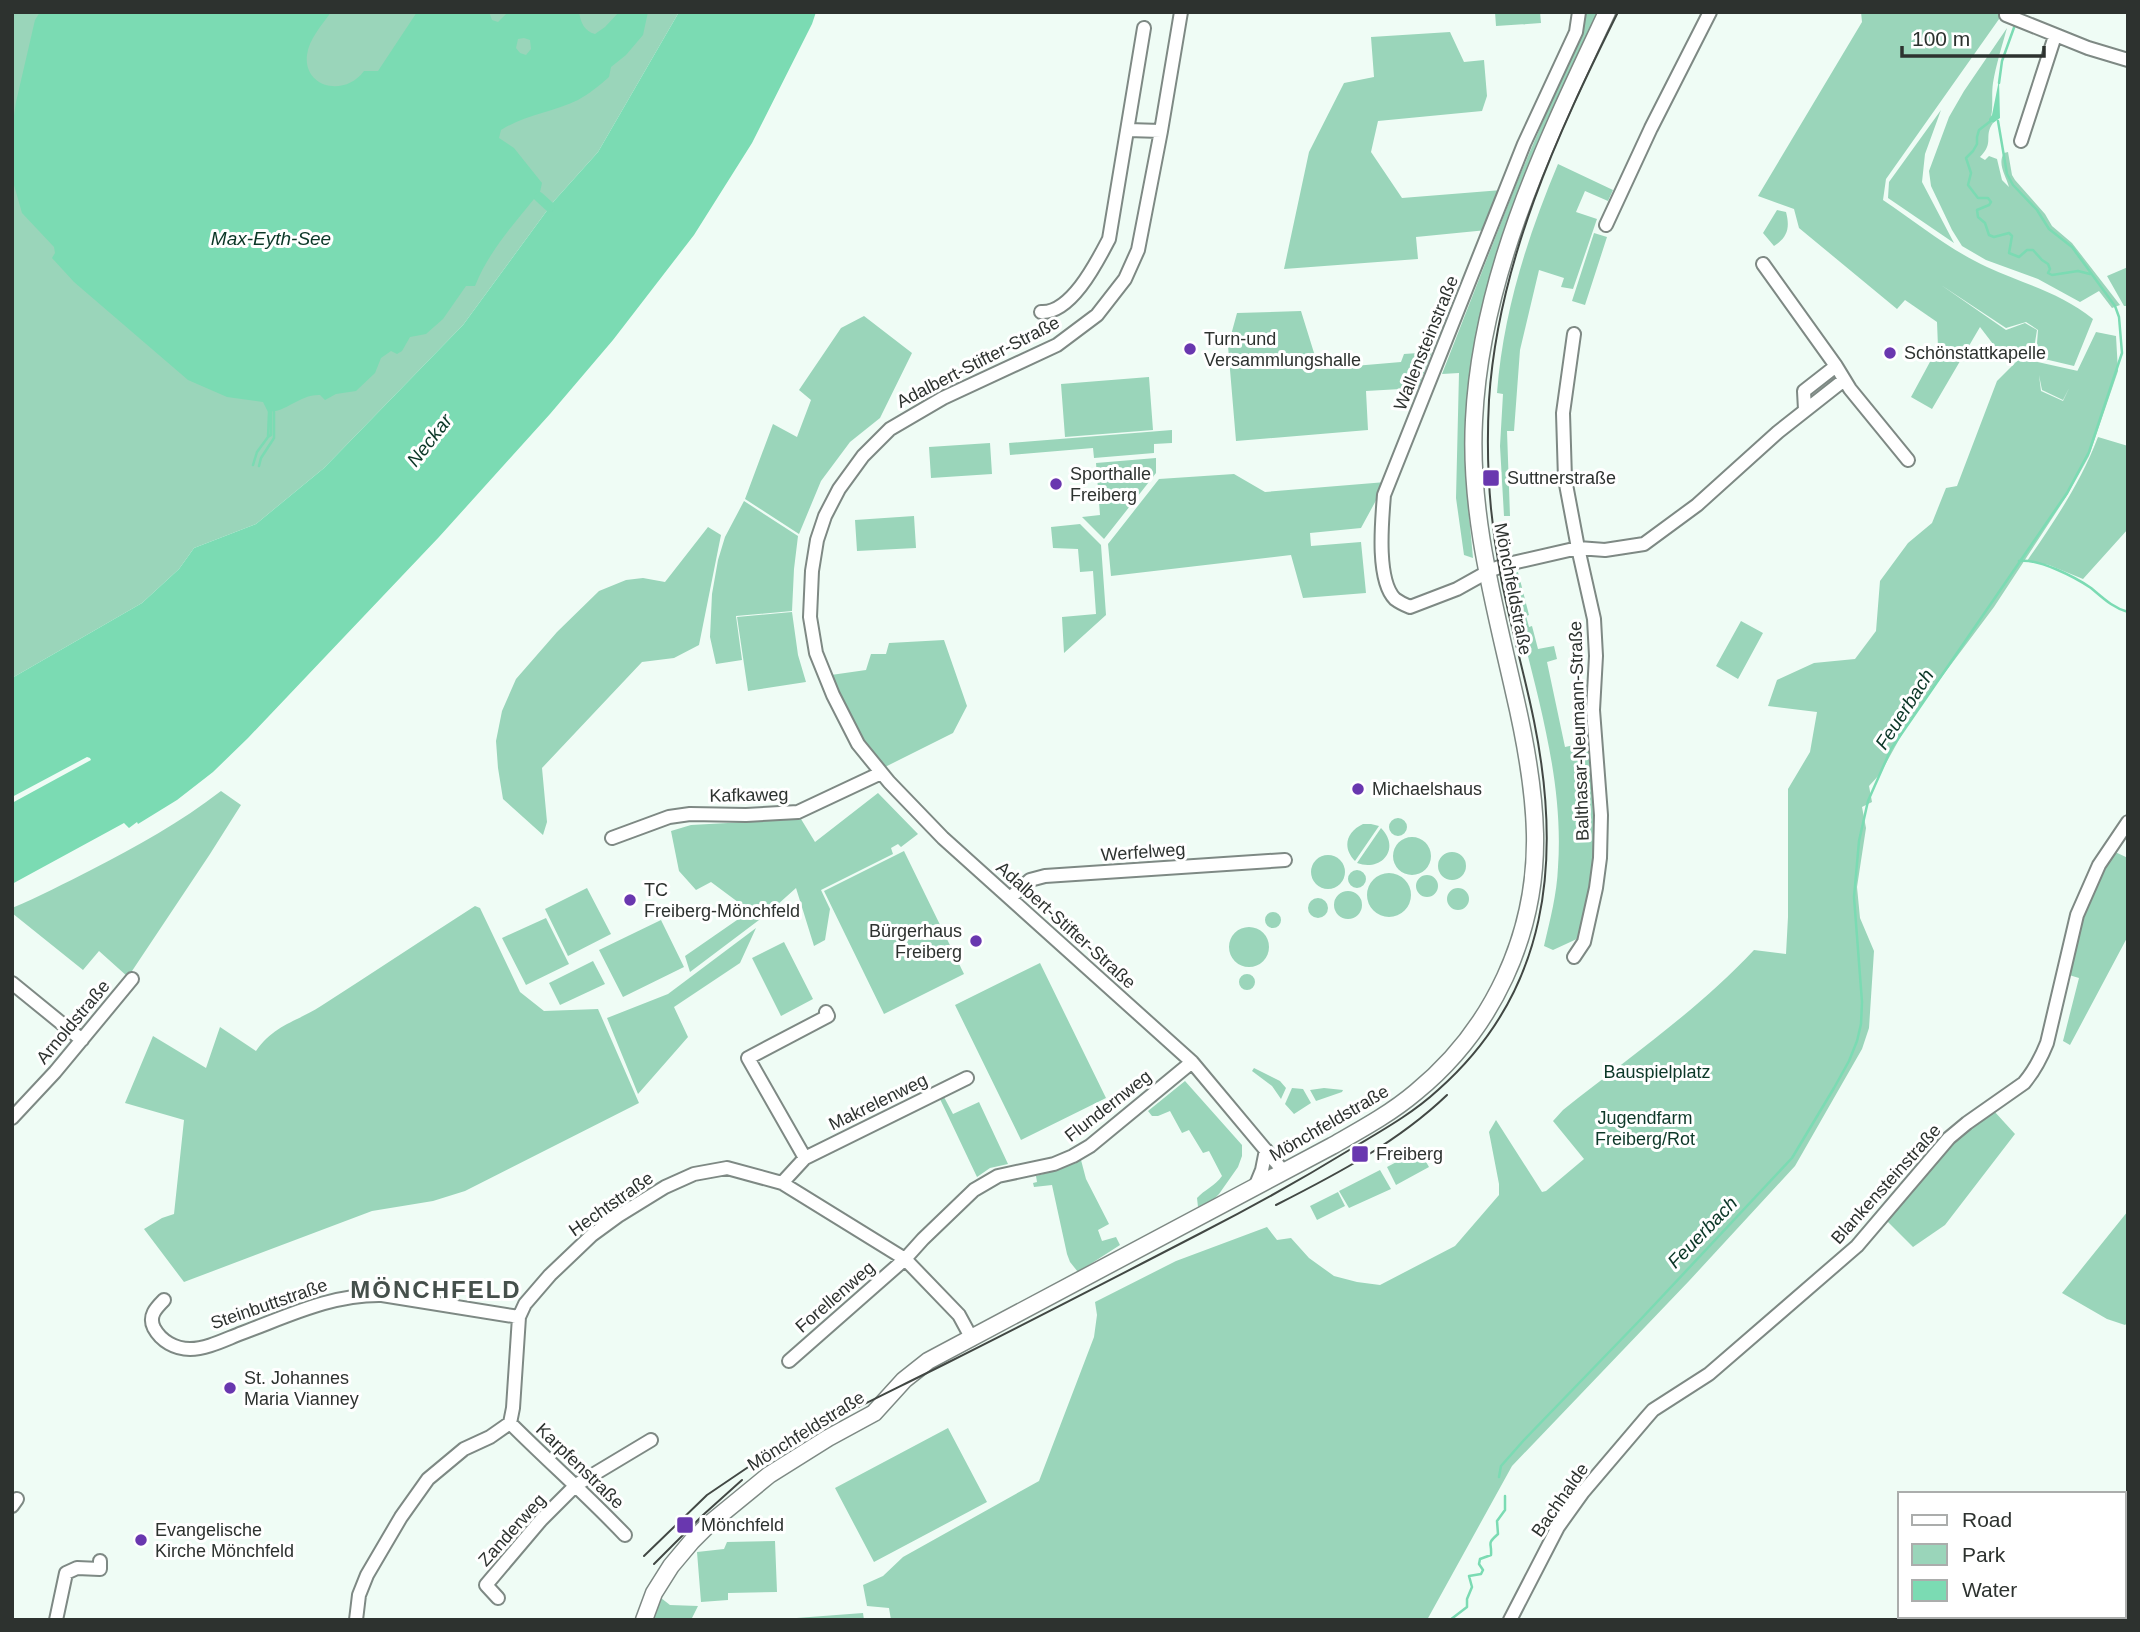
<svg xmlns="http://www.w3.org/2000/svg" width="2140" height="1632" viewBox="0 0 2140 1632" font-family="Helvetica,sans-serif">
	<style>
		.green { fill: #9ad5ba }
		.water { fill: #7bdbb3; fill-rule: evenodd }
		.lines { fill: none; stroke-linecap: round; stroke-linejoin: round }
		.stream { stroke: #7bdbb3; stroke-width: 2.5 }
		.canal { stroke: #7bdbb3; stroke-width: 10 }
		.minor-casing { stroke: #7e8984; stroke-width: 16 }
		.major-casing { stroke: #7e8984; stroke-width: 19 }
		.minor { stroke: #fff; stroke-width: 12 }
		.major { stroke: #fff; stroke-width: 16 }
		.tram { stroke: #424844; stroke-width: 2 }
		.poi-dot { fill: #6937af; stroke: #fff; stroke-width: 2.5 }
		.labels { text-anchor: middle; stroke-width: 6; stroke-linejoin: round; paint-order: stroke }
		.poi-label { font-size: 18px; fill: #2d322f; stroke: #fff; text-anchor: start }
		.street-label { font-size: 18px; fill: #2d322f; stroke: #fff }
		.park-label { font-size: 18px; fill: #0c3828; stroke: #fff }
		.water-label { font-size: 19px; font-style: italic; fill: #0b3727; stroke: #fff }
		.district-label { font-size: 24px; font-weight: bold; letter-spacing: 2px; fill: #45504b; stroke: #fff }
	</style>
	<rect width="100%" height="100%" fill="#effcf5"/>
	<!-- green -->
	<path class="green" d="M12,12H679L598,152L554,201L463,325L324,468L256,524L194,548L179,569L142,603L12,678Z
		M1495,12H1540L1541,23L1496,26Z
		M1585,12H1602L1507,229L1487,289L1475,341L1468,396L1465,451L1466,482L1473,558L1464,555L1456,498L1459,373L1442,374L1517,182L1580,34Z
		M1861,12H2004L1886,179L1883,200C1917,223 1950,250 1987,267C2024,284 2061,293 2093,319L2074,366L2036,357L2038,330L2026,322L2006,328L1941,285L2006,330L2025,323L2037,330L2033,355L2024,348L2006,361L1980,327L1932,409L1911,397L1938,347L1937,322L1905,300L1897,309L1799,228L1794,209L1758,196L1862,22Z
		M2007,28C2002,46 1996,65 1993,83C1991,97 1994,108 1990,121L1993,123C1983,137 1995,142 1980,157L1985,160L1989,156L1997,159L2002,180L2009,187C2006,176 1997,164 2004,153L2008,152L2012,175L2015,180L2045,214L2052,226L2072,243L2120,305L2112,308L2099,291L2080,302L2038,279L1986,260L1962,246L1952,230L1931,186L1929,171L1949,117L1964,91Z
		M1450,32L1464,62L1484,60L1487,96L1482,111L1378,121L1371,152L1402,198L1502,190L1487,230L1416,237L1418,259L1284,269L1309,152L1344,83L1374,77L1371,37Z
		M1941,110L1925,154L1922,182L1954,243L1888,198L1889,182Z
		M1558,164L1613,190L1608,201L1585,191L1576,212L1597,219L1573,289L1561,287L1564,278L1539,270L1520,350L1514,431H1507L1510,516H1504L1500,446L1503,394L1497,393C1503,313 1527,238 1558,164Z
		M1777,210L1786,212C1790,227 1788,237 1774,246L1763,233Z
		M1594,233L1607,237L1585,305L1572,301Z
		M2128,267V306H2124L2107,276Z
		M1301,311L1319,369L1401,362L1404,354L1432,352L1418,388L1366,391L1368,430L1236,441L1228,346L1237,313Z
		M864,316L912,353L880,418L850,442L821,481L799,534L745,499L773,424L797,437L811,400L799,390L841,328Z
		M2096,332L2116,336L2118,371L2089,456L2068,494L1994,607L1911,718L1880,774L1869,786L1872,802L1862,807L1866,828L1857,887L1860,918L1874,951L1869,1028L1862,1049L1795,1166L1689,1281L1512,1466L1427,1620H891L889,1608L867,1606L863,1585L883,1576L903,1557L1039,1481L1094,1337L1097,1315L1095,1302L1176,1261L1267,1227L1277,1240L1291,1238L1309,1258L1334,1276L1357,1282L1380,1285L1455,1246L1499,1195V1184L1489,1132L1496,1120L1542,1192L1546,1191L1584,1159L1553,1121L1563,1110C1627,1059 1698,1010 1754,950L1786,954L1788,917V789L1810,752L1817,712L1768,706L1777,680L1814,663L1855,659L1876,631L1880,581L1908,543L1932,523L1946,488L1957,486L1997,381L2020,358L2078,371L2063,400L2042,390L2039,375L2041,391L2063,401Z
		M1149,377L1153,430L1065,437L1061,384Z
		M1172,430V443L1154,444V453L1094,458L1093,448L1010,455L1009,443Z
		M2098,437L2128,446V529L2083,579L2049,565L2027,561C2054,522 2081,482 2098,437Z
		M990,443L992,474L931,478L929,447Z
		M1156,458V473L1104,539L1082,517L1100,515L1096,463Z
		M1234,474L1265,492L1386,482L1361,528L1310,533L1311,546L1361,542L1366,593L1303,598L1291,555L1111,576L1108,544L1159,479Z
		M744,501L798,536L794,569L792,611L736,616L742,660L716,664L710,637L712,594L718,560L725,537Z
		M914,516L916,548L857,551L855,520Z
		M1080,524L1101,545L1106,615L1064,653L1062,617L1096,614L1093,571L1080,572L1078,549L1053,548L1051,527Z
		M708,527L721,535L699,645L674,658L642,662L542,768L547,822L543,835L503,799L498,768L496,741L502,711L516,679L557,632L599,591L626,580L643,578L665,582Z
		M1518,572L1529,615L1526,616L1529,627L1532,626L1538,649L1554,646L1557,659L1547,662L1565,747L1588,742C1591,780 1595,818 1593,857C1591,884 1584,911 1579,938L1553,950L1544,946C1550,920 1557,894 1558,867C1565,767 1528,671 1509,574Z
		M792,612L798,655L806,682L748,691L737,617Z
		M1741,621L1763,633L1738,679L1716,666Z
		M944,640L967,706L953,733L883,768L862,741L831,675L866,670L871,654H886L889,643Z
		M221,791L241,805L210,854L128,977L99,951L83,970L12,913V908C39,897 65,883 91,870C136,847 181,822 221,791Z
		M878,793L918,834L901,847L898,844L891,848L893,854L821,890L830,909L825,940L814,946L796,888L767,914L690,972L685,956L750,911L711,882L696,890L679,871L671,831L691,825L801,819L815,842Z
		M1389 827a9 9 0 1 1 18 0a9 9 0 1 1-18 0Z
		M1363,824H1371L1379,826L1355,861C1342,848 1346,832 1363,824Z
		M1381,828C1401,848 1382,872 1357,863Z
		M1393 856a19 19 0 1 1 38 0a19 19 0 1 1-38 0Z
		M904,851L964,974L884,1014L824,891Z
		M2113,851L2128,858V936L2070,1045L2063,1041L2079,978L2069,975C2079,932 2089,889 2113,851Z
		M1438 866a14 14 0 1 1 28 0a14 14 0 1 1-28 0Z
		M1311 872a17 17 0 1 1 34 0a17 17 0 1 1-34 0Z
		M1348 879a9 9 0 1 1 18 0a9 9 0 1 1-18 0Z
		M1367 895a22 22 0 1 1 44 0a22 22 0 1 1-44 0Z
		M1416 886a11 11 0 1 1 22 0a11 11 0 1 1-22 0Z
		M587,888L611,934L568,956L545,909Z
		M1447 899a11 11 0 1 1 22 0a11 11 0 1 1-22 0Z
		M1334 905a14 14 0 1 1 28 0a14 14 0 1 1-28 0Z
		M1308 908a10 10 0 1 1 20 0a10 10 0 1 1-20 0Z
		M475,906L480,908L520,992L544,1011L598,1009L639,1103L465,1191L433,1201L372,1211L184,1282L144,1229L162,1218L174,1214L184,1120L125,1103L153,1036L206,1068L220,1027L256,1051C274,1025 296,1022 321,1006C373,973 423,939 475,906Z
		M1265 920a8 8 0 1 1 16 0a8 8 0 1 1-16 0Z
		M546,918L569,964L526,985L502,938Z
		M661,920L684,967L623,997L599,950Z
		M1229 947a20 20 0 1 1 40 0a20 20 0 1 1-40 0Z
		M756,928L740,963L674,1007L688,1037L638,1094L607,1018L668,994Z
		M784,942L813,999L781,1016L752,958Z
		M593,961L605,984L560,1005L549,983Z
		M1040,963L1106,1098L1021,1140L955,1005Z
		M1239 982a8 8 0 1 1 16 0a8 8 0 1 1-16 0Z
		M1254,1068L1280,1081L1286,1088L1281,1099L1272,1086L1252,1071Z
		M1185,1081L1242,1145V1156L1238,1167L1219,1194L1211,1202L1198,1207L1197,1198C1204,1190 1215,1186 1222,1176L1209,1151L1203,1153L1189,1130L1182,1133L1170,1111L1158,1116H1152L1148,1111Z
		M1292,1088L1303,1089L1311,1103L1294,1114L1285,1104Z
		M1324,1088L1343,1090L1342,1092L1316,1101L1310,1090Z
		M944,1097L953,1114L979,1102L1008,1164L990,1168L977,1177L940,1099Z
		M1994,1111L2015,1134L1945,1225L1913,1247L1884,1218L1954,1141Z
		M1419,1150L1429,1167L1396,1185L1387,1167Z
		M1081,1160L1086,1179L1109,1224L1098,1230L1102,1241L1116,1237L1120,1245L1078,1272L1070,1262L1067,1254L1052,1185L1034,1187L1033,1183L1037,1182L1036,1176L1061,1169Z
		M1380,1170L1391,1189L1349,1208L1339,1191Z
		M1338,1192L1345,1206L1317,1220L1310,1206Z
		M2128,1211V1322L2125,1325L2107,1319L2062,1293Z
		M948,1428L987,1502L874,1562L835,1488Z
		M775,1541L777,1592L728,1593V1600L701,1602L697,1552L724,1549L727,1542Z
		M661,1598L670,1605L698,1606L691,1620H652Z
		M863,1613L864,1620H770Z"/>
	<!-- water -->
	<path class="water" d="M40,12H331C322,25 309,39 307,55C303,87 344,98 364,71H378L417,12H489L492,20L498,22L508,12H579C581,23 584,31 595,34L605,27L619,12H648L643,35L626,55L611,67L609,77C600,85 589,94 578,100C553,112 524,115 501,130L499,138L514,148L542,183L540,192L541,194L536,200L534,199C512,226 488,253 475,286H466L443,319L426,334L410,337L402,351L397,354L391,351L381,358L375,373L356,391L336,394L325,400L320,395C300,394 287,412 268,412L263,402L227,397L188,380L74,282L52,258L55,253L54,247L22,213L12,178V129L16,102L35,20ZM524,38L530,40L531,49L526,55L520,53L516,48L518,39Z
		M679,12H816L812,24L752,143L694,235L613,340L550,414L439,537L248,738L213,772L177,800L138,824L137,822L129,828L124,823L12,884V803L91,760L90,758L87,757L12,797V678L142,603L179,569L194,548L256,524L324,468L463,325L554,201L598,152Z
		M1999,80L2000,118L1993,123L1989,121V119L1992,115Z"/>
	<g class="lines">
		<!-- stream -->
		<path class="stream" d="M1999,83L2002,61L2016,22
			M1992,120L1979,130L1977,137V144L1973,151L1966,158L1971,173L1968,185L1978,198H1988L1991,202L1989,205L1977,210L1978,217L1985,223L1989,235L1994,237L2009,233L2012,236L2009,253L2019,257L2027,250H2033L2042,260L2048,264L2050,269L2048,273L2052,275L2078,271L2090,274
			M268,437L271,435V412
			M253,465L257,452L268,437L269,412
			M259,466L261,458L274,438V412
			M2019,561C2038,558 2075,577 2091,588C2103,598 2113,608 2128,612
			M1499,1477L1501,1466L1524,1440L1641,1319L1792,1158L1834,1088L1849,1061L1857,1041L1861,1024L1862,1002L1854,897L1859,841L1868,801L1891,749L2067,493L2089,452L2122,353L2119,317L2115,306L2072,247L2049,229L2037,210L2013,185L2007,174L1998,121
			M1450,1620L1467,1607V1599L1472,1587L1469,1576L1481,1574L1483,1570L1479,1564L1480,1559L1491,1555C1492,1541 1486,1545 1498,1534L1497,1521L1505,1510V1496"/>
		<!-- canal -->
		<path class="canal" d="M539,197L550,207"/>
		<!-- minor casing -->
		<g class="minor-casing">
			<path id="minor" d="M1181,12L1161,131L1138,250L1125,279L1097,315L1057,345L943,398L890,429L863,456L839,489L825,516L817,540L812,571L810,617L816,653L833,695L858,744L889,782L943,838L1192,1062L1284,1172
				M1579,12L1576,32L1524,144L1384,495C1382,520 1376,580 1395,599C1399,602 1405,605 1410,607L1457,589L1491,570L1508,564L1578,548L1605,550L1644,544L1697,505L1778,432L1844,380
				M2007,12L2006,15L2088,48L2128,60
				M1128,130L1161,131
				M2021,141L2055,36
				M1606,225L1651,128L1710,12
				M1763,264L1836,366
				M1041,312C1071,314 1097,262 1109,239L1144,28
				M1574,334L1563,413L1565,479L1578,548L1594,619L1596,656L1593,710L1601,815L1600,858L1596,888L1584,942L1574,957
				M1805,410L1804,391L1836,366L1850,389L1908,460
				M612,838L669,817L690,814L746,815L798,812L881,773
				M1010,898L1030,880L1045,876L1285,860
				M12,983L82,1040
				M12,1118L55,1072L132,979
				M805,1158L748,1058L828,1016L826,1012
				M782,1183L805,1158L967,1078
				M1255,1187L1262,1170L1266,1150
				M164,1300C156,1308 148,1316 154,1328C161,1341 175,1349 190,1349C207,1349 226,1339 242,1333C288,1316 332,1294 382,1295L519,1317
				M789,1361L905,1259L923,1239L974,1190L998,1176L1054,1164L1073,1156L1090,1146L1192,1062
				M510,1423C548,1461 588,1496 625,1535
				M12,1506L17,1499
				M498,1598L486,1585L541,1520L576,1485L651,1440
				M56,1620L66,1573L77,1568L100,1569V1561
				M356,1620L359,1595L367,1575L401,1517L428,1479L464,1449L490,1437L510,1423L513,1408L519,1317L525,1304L550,1275L592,1235L618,1216L665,1187L694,1174L727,1168L782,1183L905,1259L959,1315L972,1339
				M1510,1620L1558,1527L1583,1492L1646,1418L1653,1410L1709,1374L1857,1246L1949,1138L1967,1123L2024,1083C2035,1070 2041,1058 2047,1043L2077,915L2099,865L2128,822"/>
		</g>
		<!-- major casing -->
		<g class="major-casing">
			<path id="major" d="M644,1620L654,1593L671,1566L692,1541L708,1525L769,1475L828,1438L874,1413L904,1380L928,1361L1332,1146C1360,1130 1390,1114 1416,1092C1493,1029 1537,934 1535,834C1534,786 1525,739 1514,692C1494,603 1469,513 1474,420C1481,274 1546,142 1607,12"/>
		</g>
		<!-- minor -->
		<use href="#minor" class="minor"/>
		<!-- major -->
		<use href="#major" class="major"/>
		<!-- tram -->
		<path class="tram" d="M1276,1205C1337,1174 1398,1142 1447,1095
			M644,1556L707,1495L766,1455C824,1423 885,1394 945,1364C1031,1321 1116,1277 1201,1233C1252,1207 1302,1179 1351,1149C1381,1131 1412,1114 1438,1090C1550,991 1562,859 1534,721C1524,671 1509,622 1500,572C1489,515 1486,457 1489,400C1498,262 1557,135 1618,12
			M654,1564L703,1515L742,1480"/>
	</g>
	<!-- markers -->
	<g class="poi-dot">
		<circle cx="1190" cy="349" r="7"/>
		<circle cx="1890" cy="353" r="7"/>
		<rect x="1482" y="469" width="18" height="18" rx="3.5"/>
		<circle cx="1056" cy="484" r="7"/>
		<circle cx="1358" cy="789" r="7"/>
		<circle cx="630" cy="900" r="7"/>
		<circle cx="976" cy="941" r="7"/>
		<rect x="1351" y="1145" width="18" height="18" rx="3.5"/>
		<circle cx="230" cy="1388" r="7"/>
		<rect x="676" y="1516" width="18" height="18" rx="3.5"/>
		<circle cx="141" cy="1540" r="7"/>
	</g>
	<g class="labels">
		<!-- poi labels -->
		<g class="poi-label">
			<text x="1204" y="345">Turn-und<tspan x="1204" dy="21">Versammlungshalle</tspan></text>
			<text x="1904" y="359">Schönstattkapelle</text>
			<text x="1070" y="480">Sporthalle<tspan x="1070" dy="21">Freiberg</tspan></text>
			<text x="1507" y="484">Suttnerstraße</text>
			<text x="1372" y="795">Michaelshaus</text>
			<text x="644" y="896">TC<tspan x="644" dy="21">Freiberg-Mönchfeld</tspan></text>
			<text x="962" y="937" text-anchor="end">Bürgerhaus<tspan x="962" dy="21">Freiberg</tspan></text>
			<text x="1376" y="1160">Freiberg</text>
			<text x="244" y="1384">St. Johannes<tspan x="244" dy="21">Maria Vianney</tspan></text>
			<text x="701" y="1531">Mönchfeld</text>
			<text x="155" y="1536">Evangelische<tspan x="155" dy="21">Kirche Mönchfeld</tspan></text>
		</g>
		<!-- street labels -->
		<g class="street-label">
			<text transform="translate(1426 343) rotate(-68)" y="6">Wallensteinstraße</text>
			<text transform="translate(978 362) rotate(-27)" y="6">Adalbert-Stifter-Straße</text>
			<text transform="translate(1513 589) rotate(79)" y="6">Mönchfeldstraße</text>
			<text transform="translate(1579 731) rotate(-92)" y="6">Balthasar-Neumann-Straße</text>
			<text transform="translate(749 795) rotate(-1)" y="6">Kafkaweg</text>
			<text transform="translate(1143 852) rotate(-4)" y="6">Werfelweg</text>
			<text transform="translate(1066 925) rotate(42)" y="6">Adalbert-Stifter-Straße</text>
			<text transform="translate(73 1022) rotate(-50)" y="6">Arnoldstraße</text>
			<text transform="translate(878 1102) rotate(-26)" y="6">Makrelenweg</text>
			<text transform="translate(1108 1106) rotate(-38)" y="6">Flundernweg</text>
			<text transform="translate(1329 1123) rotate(-30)" y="6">Mönchfeldstraße</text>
			<text transform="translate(1886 1184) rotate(-48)" y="6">Blankensteinstraße</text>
			<text transform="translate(611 1204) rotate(-35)" y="6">Hechtstraße</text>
			<text transform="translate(835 1297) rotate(-41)" y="6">Forellenweg</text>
			<text transform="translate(269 1304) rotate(-19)" y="6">Steinbuttstraße</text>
			<text transform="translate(806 1431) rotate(-32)" y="6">Mönchfeldstraße</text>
			<text transform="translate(580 1466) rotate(44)" y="6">Karpfenstraße</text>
			<text transform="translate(1560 1500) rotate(-55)" y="6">Bachhalde</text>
			<text transform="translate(512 1530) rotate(-48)" y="6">Zanderweg</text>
		</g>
		<!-- park labels -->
		<g class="park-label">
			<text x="1657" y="1078">Bauspielplatz</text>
			<text x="1645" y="1124">Jugendfarm<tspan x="1645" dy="21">Freiberg/Rot</tspan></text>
		</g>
		<!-- water labels -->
		<g class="water-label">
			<text x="271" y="245">Max-Eyth-See</text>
			<text transform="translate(429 440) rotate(-52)" y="7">Neckar</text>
			<text transform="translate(1904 709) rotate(-57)" y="7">Feuerbach</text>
			<text transform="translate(1702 1232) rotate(-46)" y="7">Feuerbach</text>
		</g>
		<!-- district labels -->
		<g class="district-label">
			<text x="436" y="1298">MÖNCHFELD</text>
		</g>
	</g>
	<!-- border -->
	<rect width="2140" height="1632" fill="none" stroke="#2d322f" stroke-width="28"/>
	<!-- legend -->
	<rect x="1898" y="1492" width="228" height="126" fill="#ffffff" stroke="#abadac" stroke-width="2"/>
	<rect x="1912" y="1515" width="35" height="10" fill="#ffffff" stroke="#abadac" stroke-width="2"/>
	<text x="1962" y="1527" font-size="21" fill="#2d322f">Road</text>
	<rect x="1912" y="1544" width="35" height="21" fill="#9ad5ba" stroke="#abadac" stroke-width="2"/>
	<text x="1962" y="1562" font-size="21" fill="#2d322f">Park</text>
	<rect x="1912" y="1580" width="35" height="21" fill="#7bdbb3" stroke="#abadac" stroke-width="2"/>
	<text x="1962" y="1597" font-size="21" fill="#2d322f">Water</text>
	<!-- scale -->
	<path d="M1902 46v10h142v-10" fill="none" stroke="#2d322f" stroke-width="3.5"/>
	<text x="1912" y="46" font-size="21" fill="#2d322f" stroke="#ffffff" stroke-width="5" paint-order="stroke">100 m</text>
</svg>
